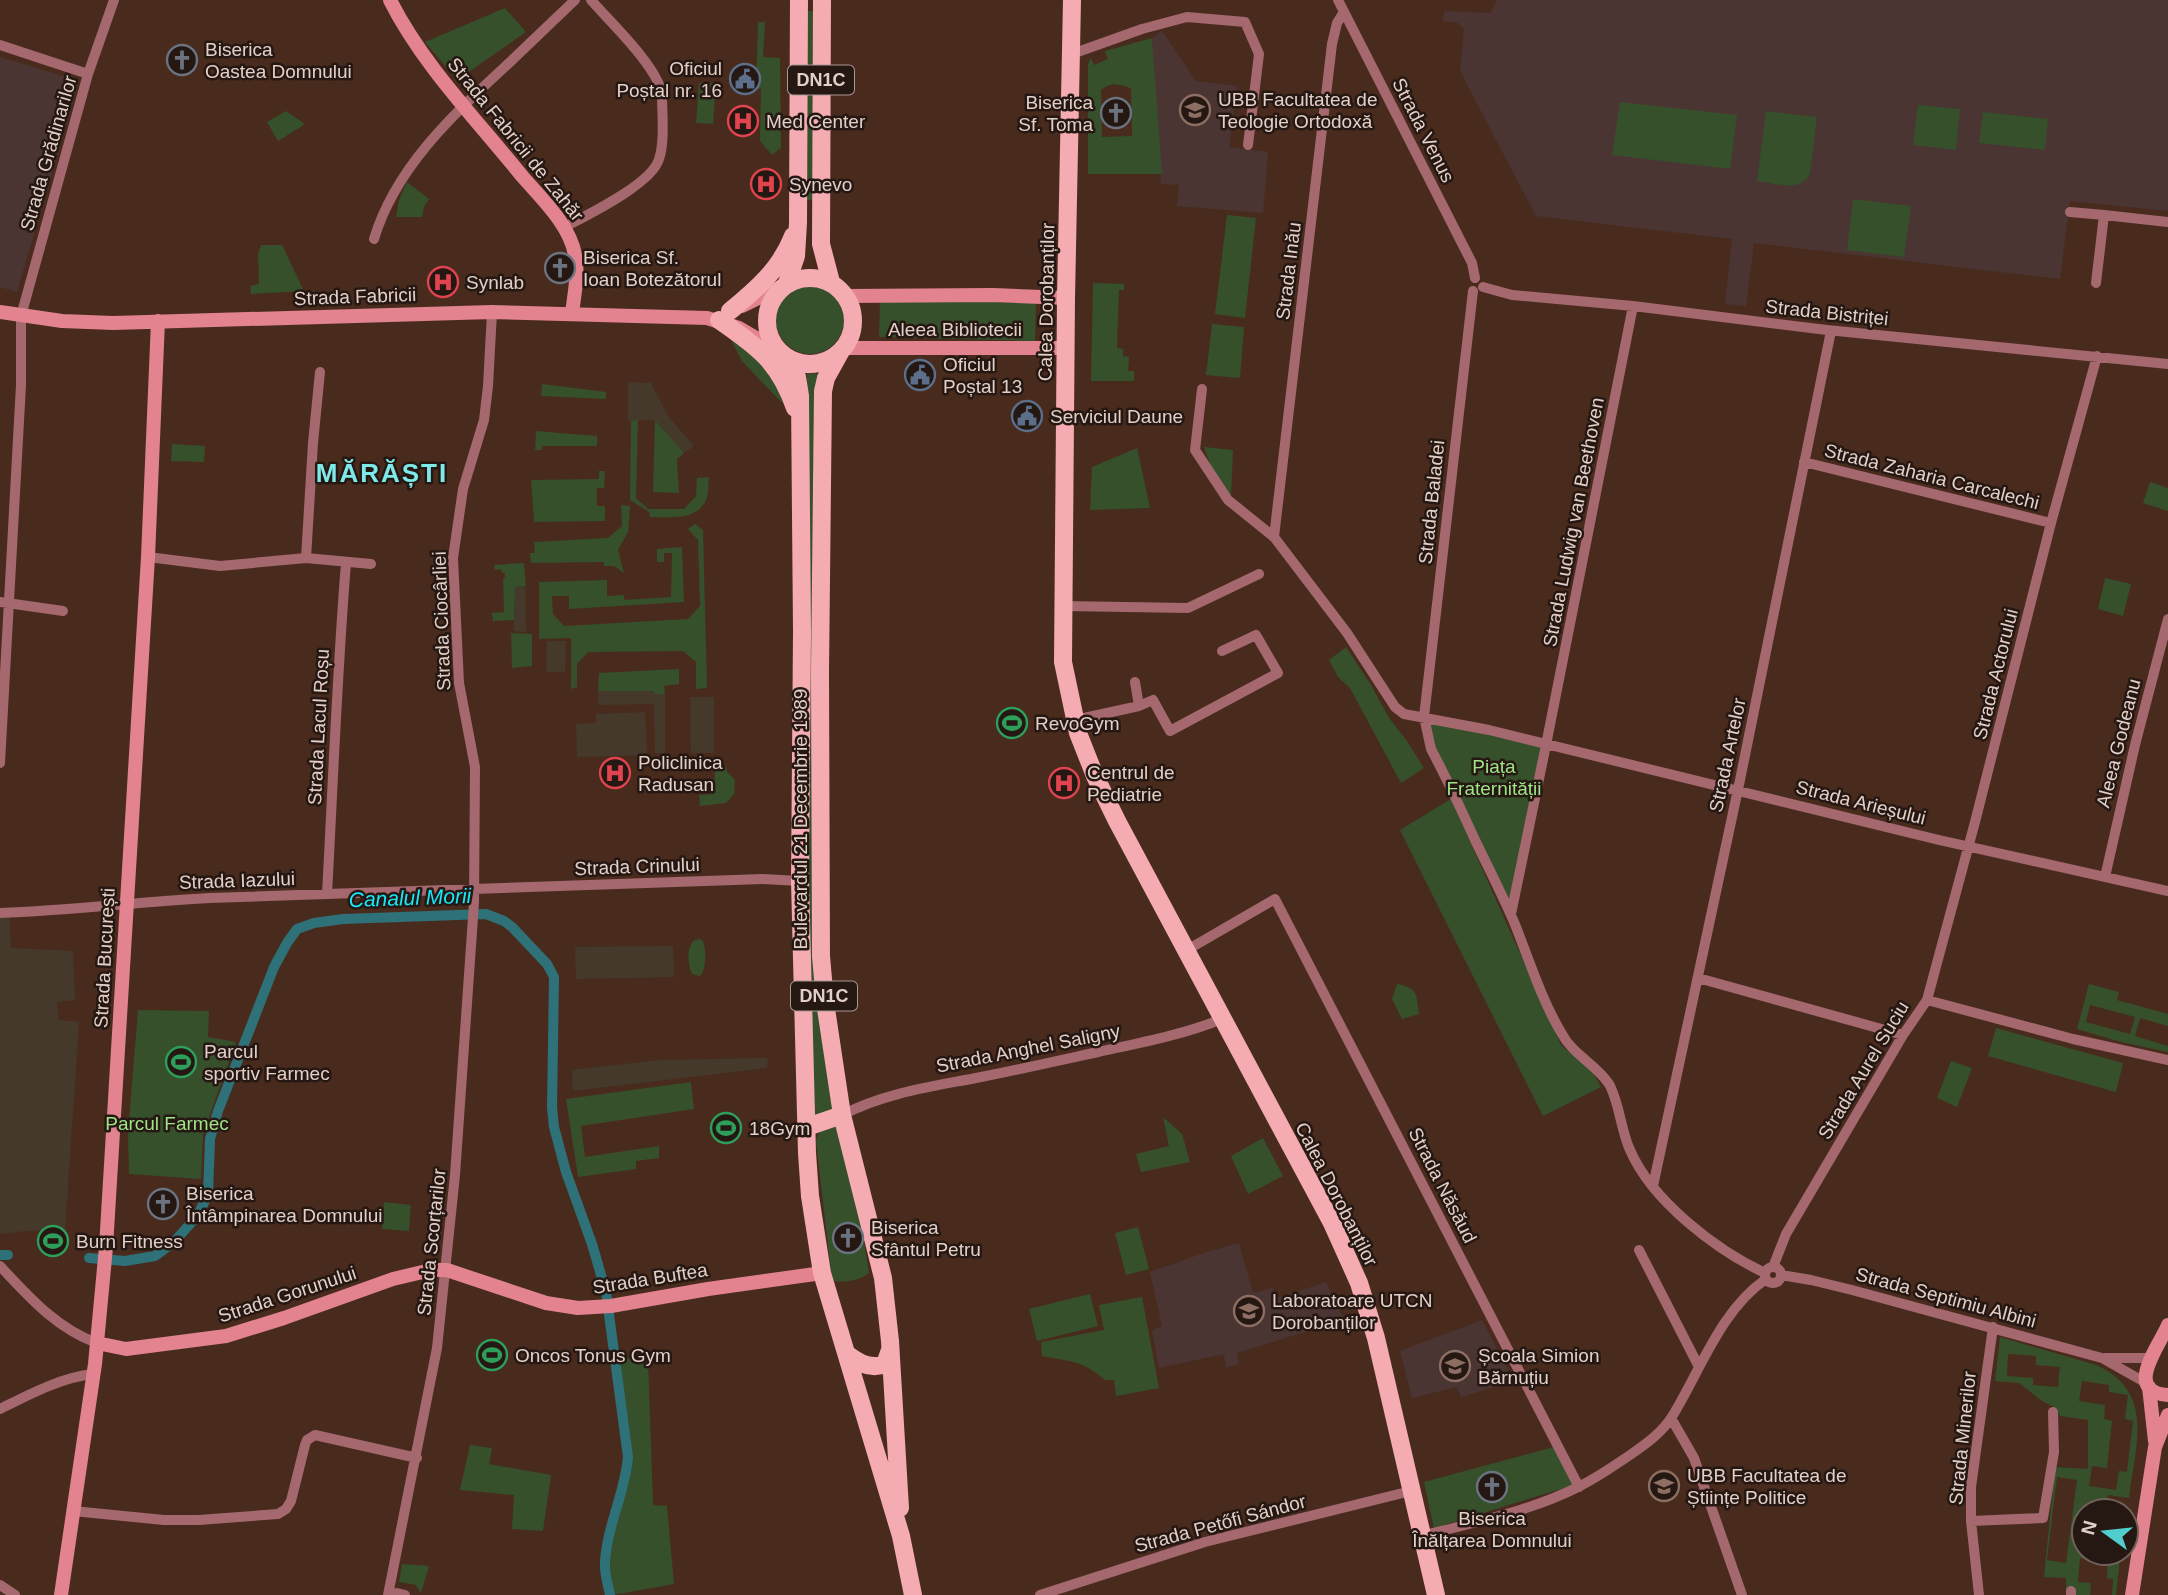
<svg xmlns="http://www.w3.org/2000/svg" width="2168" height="1595" viewBox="0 0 2168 1595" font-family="Arial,sans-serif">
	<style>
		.industrial { fill: #44392a }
		.education { fill: #4a3533 }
		.green { fill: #35502b; fill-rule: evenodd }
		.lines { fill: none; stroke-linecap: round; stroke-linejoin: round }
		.canal { stroke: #2e7178; stroke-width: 10 }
		.street { stroke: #a4686e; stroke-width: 10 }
		.secondary { stroke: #e2838f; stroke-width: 14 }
		.primary { stroke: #f5abb2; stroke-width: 18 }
		.labels { text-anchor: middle; stroke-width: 5; stroke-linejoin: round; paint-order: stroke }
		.shield { fill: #251712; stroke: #aa9891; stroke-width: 2 }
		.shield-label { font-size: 18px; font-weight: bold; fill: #e3cfc7 }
		.poi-label { font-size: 19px; fill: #e3cfc7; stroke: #251712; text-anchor: start }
		.street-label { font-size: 19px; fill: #e3cfc7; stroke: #251712 }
		.park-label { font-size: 19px; fill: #9fe486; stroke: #251712 }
		.water-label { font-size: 21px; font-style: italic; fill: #17e7f8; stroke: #251712 }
		.district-label { font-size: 26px; font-weight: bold; letter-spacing: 2px; fill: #7de9e9; stroke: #251712 }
	</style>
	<rect width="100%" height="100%" fill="#492b1e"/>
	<!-- industrial -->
	<path class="industrial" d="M628,382L651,383L668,416L694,446L684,453L655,420L628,421Z
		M515,587H525L526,632L514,631Z
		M547,641H566L565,672H546Z
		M598,691H654L655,694H665V753H655L654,704L598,705Z
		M690,697H714V753H691Z
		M645,712L647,755L577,757L576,724L596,723V714Z
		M9,912L11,948L73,951L75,1000L57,1002L59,1020L79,1022L65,1230L26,1231L0,1234V913Z
		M673,946L674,977L576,979L575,947Z
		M768,1058L767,1068L573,1091L572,1070L660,1060Z"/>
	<!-- education -->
	<path class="education" d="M1497,0H2168V211L2070,201L2060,279L1754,243L1746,306L1725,304L1732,239L1536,216L1460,71L1464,29L1458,23L1443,21L1444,11L1491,13Z
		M1162,31L1196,81L1237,86L1229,147L1268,152L1263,213L1177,206L1179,185L1161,184L1152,38Z
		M0,57L79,81L17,292L0,287Z
		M1239,1243L1253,1293L1272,1288L1278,1298L1326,1282L1344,1320L1237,1353L1239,1364L1226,1368L1224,1354L1159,1368L1152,1331L1162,1326L1150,1272L1204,1253Z
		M1482,1320L1514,1381L1461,1397L1457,1387L1412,1398L1400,1351Z"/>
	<!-- green -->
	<path class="green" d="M505,8L526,32L457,80L425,42Z
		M808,11H816L812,200H804Z
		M758,22H765L763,57L780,58L781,148L772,155L760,141L761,89L756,88Z
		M1152,38L1162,174H1088V64L1091,58L1094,65L1108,59L1105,51ZM1114,84L1125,86L1131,89L1132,136L1102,137L1101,90L1107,86Z
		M699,83H716L713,124L696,123Z
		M1620,102L1737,115L1730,169L1612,155Z
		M1918,105L1960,109L1956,150L1913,145Z
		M286,111L305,124L278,141L267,122Z
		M1766,111L1817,117L1810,174C1800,193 1775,183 1757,181Z
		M1983,112L2048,119L2045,150L1979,143Z
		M407,182L429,199L424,207L422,217H396L399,200Z
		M1853,199L1911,206L1904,257L1847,250Z
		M1227,215L1256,218L1245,318L1215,314Z
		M261,245H282L304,291L251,294L250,286L259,284L258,255Z
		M1093,283L1124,284V290H1119L1117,348L1123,349V356L1129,357L1128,371H1134V381H1091Z
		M776 320a34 34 0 1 1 68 0a34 34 0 1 1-68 0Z
		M880,299L1036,303L1035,341L879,337Z
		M1212,324L1244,327L1240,378L1206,375Z
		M730,338L770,371L786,401L781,402L742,361Z
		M807,373L820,374L817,935L835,1113L810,1120L807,935Z
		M542,384L606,392V399L541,396Z
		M638,420L636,498L648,509H684L696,496L697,478L709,477C708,484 709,494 706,500C697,521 669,517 650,517L649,512L630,500L631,421Z
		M655,420L684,453L677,459L679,493L653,492Z
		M536,431L597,436V446H542V450H535Z
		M172,444L205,446L204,462L171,461Z
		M1204,447L1233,450L1231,496L1212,470Z
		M1137,448L1150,508L1090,510L1092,467Z
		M599,471H605L604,488H597V506H605V521L534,522L531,480L599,479Z
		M2150,482L2168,488V511L2143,503Z
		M621,505L630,506L628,532L618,550L624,573L614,566H604V562L531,563L530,553H535L534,542L608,538L622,526Z
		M695,524L703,530L707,688L696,689V662L683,651L588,652L577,664V687L571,689V638L539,639V582L607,580V596L624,595V600L671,597L672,553H664V562H657V549L682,547L684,602L569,609V596H552L553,614L564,626L688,619L700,606L698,540L688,529Z
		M524,563L526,586L515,587L514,620L493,621L492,613L504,612L503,579L505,577V573L501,572V569L495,570L494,565Z
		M2105,578L2131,584L2123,616L2098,609Z
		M511,633L532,634V666L512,668Z
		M1346,647L1371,685L1389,718L1407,741L1424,768L1401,783L1350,688L1338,677L1329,660Z
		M679,669V684L664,686L665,694H654V691H598L599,673Z
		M1424,717L1546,745L1511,914L1445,774Z
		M726,766L727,772L735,780L734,794L726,803L700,806L699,795L714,794L715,767Z
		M1451,799L1561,1045L1593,1073L1601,1087L1543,1116L1400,830Z
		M699,939L703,941C706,951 707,968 700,976L692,974C688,964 686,950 693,941Z
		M1397,984C1418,988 1416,993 1419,1014L1402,1019L1392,999Z
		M2089,984L2119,992L2117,1000L2168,1014V1026L2140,1018L2135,1036L2168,1046V1052L2121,1042L2077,1029ZM2090,1005L2135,1017L2130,1034L2086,1022Z
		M138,1010L209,1011L208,1037L236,1042L203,1134L201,1179L129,1174L128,1133Z
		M1996,1028L2123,1063L2116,1092L1988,1056Z
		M1951,1061L1972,1068L1957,1107L1937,1098Z
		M691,1082L694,1109L581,1126L585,1157L659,1146V1158L636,1161V1169L578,1177L566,1099Z
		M1163,1117L1182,1134L1190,1162L1141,1172L1136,1154L1169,1146Z
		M830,1125L836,1126L857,1198L869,1273C861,1280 841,1284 832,1280L816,1141L820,1130Z
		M1263,1138L1283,1176L1248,1194L1231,1156Z
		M384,1202L411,1205L409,1231L382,1229Z
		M1138,1227L1149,1269L1126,1275L1115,1233Z
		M1090,1294L1098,1326L1037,1341L1029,1309Z
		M1142,1297L1159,1388L1116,1396L1114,1380H1105C1082,1360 1072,1362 1042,1356L1041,1342L1104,1330L1099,1305Z
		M2000,1337L2096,1365C2156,1392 2135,1446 2129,1498L2108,1495L2106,1511H2084V1553H2101V1555L2120,1558L2116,1595H2112L2113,1579L2107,1578L2108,1560L2080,1558L2078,1582L2091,1583L2090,1595H2066V1578L2044,1577L2055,1467L2088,1469V1420L2060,1416L2054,1407L2042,1401L2019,1383L1995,1381ZM2008,1354L2036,1356V1365L2060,1367L2058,1387L2033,1385V1378L2007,1376ZM2082,1381L2109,1385V1392L2128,1395L2125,1419L2133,1421L2127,1472L2119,1471L2116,1490L2089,1486L2092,1466L2107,1468L2112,1421L2104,1419L2105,1405L2079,1401ZM2057,1477L2077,1480L2066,1563L2047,1560Z
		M648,1357L653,1505L667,1506L674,1584L613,1595L608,1563L611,1543L627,1482L631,1457L617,1359Z
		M470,1445L492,1448L489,1464L551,1475L543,1531L512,1529L514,1495L460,1490Z
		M1554,1447L1574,1485L1434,1528L1424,1482Z
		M402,1564L429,1566L421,1593L416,1585L399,1582Z"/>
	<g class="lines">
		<!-- canal -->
		<path class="canal" d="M0,1255H8
			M89,1258L125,1261L155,1256L174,1242L198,1215L208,1194L210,1139L218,1111L274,967L287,943L297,929L314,923L343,919L486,914L504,921L512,927L547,964L554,977L552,1108L554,1127L566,1172L592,1244L606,1292L628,1457C625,1493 607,1526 605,1562C604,1573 608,1584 610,1595"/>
		<!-- street -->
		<path class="street" d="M1338,0L1472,263L1475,278
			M0,45L88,74
			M1072,54L1142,29L1187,17L1245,22L1259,54L1248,145
			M2070,212L2104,215
			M563,228C587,215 652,184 659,159C665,142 662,113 662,94C657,66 611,23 591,0
			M374,239C396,166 455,113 509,63C531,42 553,21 575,0
			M2096,283L2104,215L2168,222
			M1483,287L1512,295L1633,306L1827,330L2168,364
			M1473,291L1424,717L1431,749C1447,779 1461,809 1475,840C1488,867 1502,894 1514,922C1529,959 1541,999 1562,1034C1573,1055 1597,1065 1609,1084C1619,1101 1621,1131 1630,1150C1652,1201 1716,1250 1765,1273
			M1202,389L1195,450L1228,500L1274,537L1347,633L1395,707L1404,714L1489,730L1939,840L2168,891
			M1804,462L2051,523
			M1274,537L1332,44L1337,23L1344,12
			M148,557L220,566L306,558L371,564
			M306,558L313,443L320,372
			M0,602L63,611
			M1063,606L1188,608L1259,574
			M1139,706L1153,700L1170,731L1278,673L1256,635L1222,651
			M1075,720L1139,706L1135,682
			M0,763L21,385V316L88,74L114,0
			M2105,877L2135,745L2168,619
			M327,894C333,784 337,673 346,563
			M0,913C70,910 140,902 210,898L763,879L800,881
			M1511,914L1546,745L1633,306
			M1187,950L1275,899L1579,1487
			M1698,978L1903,1035
			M1927,1000L2073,1039L2168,1060
			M842,1115C885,1093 929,1087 976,1078C1017,1070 1057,1061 1098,1052C1139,1043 1182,1035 1222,1019
			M1653,1186L1740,780L1831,331
			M1639,1250L1699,1367
			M0,1266C28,1296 57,1329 97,1343
			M1773,1267L1786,1234L1903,1035L1927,1000L1975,822L2051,523L2097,356
			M1765 1275a8 8 0 1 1 16 0a8 8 0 1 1-16 0Z
			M1781,1275L1811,1280L1852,1290L2102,1358L2148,1384
			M2105,1358H2151
			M0,1409C28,1395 62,1377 93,1374
			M1671,1418L1694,1458L1742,1595
			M73,1511L164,1520H199L278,1514L286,1509L291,1501L305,1445L307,1440L315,1435L417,1458
			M1971,1521L2043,1518L2054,1452L2053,1412
			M1422,1536C1474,1522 1532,1511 1580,1486C1598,1477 1614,1466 1630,1455C1646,1444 1663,1432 1673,1415C1701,1369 1721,1310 1766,1279
			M0,1585L15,1595
			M397,1593L405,1595
			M388,1595L437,1348L455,1175L474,903L475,767L459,683L453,558L463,489L484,420L488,386L492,312
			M1040,1595L1205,1542L1411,1491
			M1979,1595L1971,1521V1487L1993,1327
			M2071,1595V1591"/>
		<!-- secondary -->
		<path class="secondary" d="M390,0C422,64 477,120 522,176C541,198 570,225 575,255C579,274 574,295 572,314
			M846,296L993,295L1066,298
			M742,306L783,286
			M0,312L62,321L113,323L492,312L707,318L739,328L780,352
			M844,348H1066
			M2168,1325C2160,1345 2122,1392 2168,1395
			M97,1343L126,1349L226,1336L284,1318L393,1279L431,1270H447L546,1303L578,1308L611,1306L708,1289L822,1273
			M2149,1387L2155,1441
			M61,1595L95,1364L106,1247L148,557L158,321
			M2132,1595L2155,1447L2168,1415"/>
		<!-- primary -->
		<path class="primary" d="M822,0L821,244L831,282
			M1072,0L1066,298L1063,662L1078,733L1095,776L1117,821L1332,1223L1359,1283L1376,1338L1436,1595
			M767 321a43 43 0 1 1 86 0a43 43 0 1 1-86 0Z
			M787,283L796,256L798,223L799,0
			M730,311C756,290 781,268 793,236
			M719,320C758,347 779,362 795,408
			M841,351L826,378L823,391L820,673L821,956L825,1002L842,1115L883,1278L890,1341L900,1508
			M788,359L797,377L800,396L802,632L800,881L807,1153L810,1196L822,1273L901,1536L913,1595
			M807,1127L842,1115
			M847,1354C858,1363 871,1370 885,1364L890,1350"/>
	</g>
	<!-- icons -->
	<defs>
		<g id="church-ring" transform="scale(1.575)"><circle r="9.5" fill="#251712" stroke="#6b7280" stroke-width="1.5"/><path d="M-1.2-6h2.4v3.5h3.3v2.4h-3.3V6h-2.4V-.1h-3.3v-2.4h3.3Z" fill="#6b7280"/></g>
		<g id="civic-ring" transform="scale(1.575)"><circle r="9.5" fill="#251712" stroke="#5c6f8a" stroke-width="1.5"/><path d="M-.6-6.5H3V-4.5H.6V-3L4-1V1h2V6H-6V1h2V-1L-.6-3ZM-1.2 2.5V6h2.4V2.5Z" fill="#5c6f8a"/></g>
		<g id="university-ring" transform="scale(1.575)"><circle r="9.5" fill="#251712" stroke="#8d6e63" stroke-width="1.5"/><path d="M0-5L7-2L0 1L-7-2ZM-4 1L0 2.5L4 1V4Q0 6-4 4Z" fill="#8d6e63"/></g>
		<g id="hospital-ring" transform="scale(1.575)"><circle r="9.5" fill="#251712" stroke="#e0444e" stroke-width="1.5"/><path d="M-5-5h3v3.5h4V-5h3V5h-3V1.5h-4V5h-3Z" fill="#e0444e"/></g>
		<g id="stadium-ring" transform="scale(1.575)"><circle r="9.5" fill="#251712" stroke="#2e9e5b" stroke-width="1.5"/><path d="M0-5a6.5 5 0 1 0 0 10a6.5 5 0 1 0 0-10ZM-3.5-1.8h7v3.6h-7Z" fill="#2e9e5b"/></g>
		<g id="school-ring" transform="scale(1.575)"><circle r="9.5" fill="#251712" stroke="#8d6e63" stroke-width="1.5"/><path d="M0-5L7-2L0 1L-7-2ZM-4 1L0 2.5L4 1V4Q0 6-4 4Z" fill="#8d6e63"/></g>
	</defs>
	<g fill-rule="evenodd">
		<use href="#church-ring" x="182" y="60"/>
		<use href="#civic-ring" x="745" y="79"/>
		<use href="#university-ring" x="1195" y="110"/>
		<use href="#church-ring" x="1116" y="113"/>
		<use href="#hospital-ring" x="743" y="121"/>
		<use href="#hospital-ring" x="766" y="184"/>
		<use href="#church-ring" x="560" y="268"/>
		<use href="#hospital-ring" x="443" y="282"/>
		<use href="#civic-ring" x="920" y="375"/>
		<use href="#civic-ring" x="1027" y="416"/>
		<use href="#stadium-ring" x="1012" y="723"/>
		<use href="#hospital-ring" x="615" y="773"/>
		<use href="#hospital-ring" x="1064" y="783"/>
		<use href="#stadium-ring" x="181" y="1062"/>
		<use href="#stadium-ring" x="726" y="1128"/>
		<use href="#church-ring" x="163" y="1204"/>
		<use href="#church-ring" x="848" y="1238"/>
		<use href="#stadium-ring" x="53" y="1241"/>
		<use href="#university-ring" x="1249" y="1311"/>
		<use href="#stadium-ring" x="492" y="1355"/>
		<use href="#school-ring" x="1455" y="1366"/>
		<use href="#university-ring" x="1664" y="1486"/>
		<use href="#church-ring" x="1492" y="1487"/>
	</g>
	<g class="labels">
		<!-- shield labels -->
		<g class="shield">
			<rect x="788" y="65.5" width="66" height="29" rx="5"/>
			<rect x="791" y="981.5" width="66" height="29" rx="5"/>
		</g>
		<g class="shield-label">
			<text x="821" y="86">DN1C</text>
			<text x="824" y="1002">DN1C</text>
		</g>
		<!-- poi labels -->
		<g class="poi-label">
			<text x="205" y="56">Biserica<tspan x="205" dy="22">Oastea Domnului</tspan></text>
			<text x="722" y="75" text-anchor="end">Oficiul<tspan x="722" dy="22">Poștal nr. 16</tspan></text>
			<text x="1218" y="106">UBB Facultatea de<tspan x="1218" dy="22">Teologie Ortodoxă</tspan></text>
			<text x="1093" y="109" text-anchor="end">Biserica<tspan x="1093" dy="22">Sf. Toma</tspan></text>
			<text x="766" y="128">Med Center</text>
			<text x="789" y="191">Synevo</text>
			<text x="583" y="264">Biserica Sf.<tspan x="583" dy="22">Ioan Botezătorul</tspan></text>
			<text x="466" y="289">Synlab</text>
			<text x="943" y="371">Oficiul<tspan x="943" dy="22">Poștal 13</tspan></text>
			<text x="1050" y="423">Serviciul Daune</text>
			<text x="1035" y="730">RevoGym</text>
			<text x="638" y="769">Policlinica<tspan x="638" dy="22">Radusan</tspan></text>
			<text x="1087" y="779">Centrul de<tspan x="1087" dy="22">Pediatrie</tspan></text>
			<text x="204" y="1058">Parcul<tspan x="204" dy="22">sportiv Farmec</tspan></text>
			<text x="749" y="1135">18Gym</text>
			<text x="186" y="1200">Biserica<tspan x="186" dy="22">Întâmpinarea Domnului</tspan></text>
			<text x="871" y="1234">Biserica<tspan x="871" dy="22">Sfântul Petru</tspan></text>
			<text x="76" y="1248">Burn Fitness</text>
			<text x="1272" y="1307">Laboratoare UTCN<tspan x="1272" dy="22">Dorobanților</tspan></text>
			<text x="515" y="1362">Oncos Tonus Gym</text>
			<text x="1478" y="1362">Școala Simion<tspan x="1478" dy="22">Bărnuțiu</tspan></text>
			<text x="1687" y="1482">UBB Facultatea de<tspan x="1687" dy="22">Științe Politice</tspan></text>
			<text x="1492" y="1525" text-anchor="middle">Biserica<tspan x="1492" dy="22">Înălțarea Domnului</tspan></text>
		</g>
		<!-- street labels -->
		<g class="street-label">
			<text transform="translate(1424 130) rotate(63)" y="7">Strada Venus</text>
			<text transform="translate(516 139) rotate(51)" y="7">Strada Fabricii de Zahăr</text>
			<text transform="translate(48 153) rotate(-74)" y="7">Strada Grădinarilor</text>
			<text transform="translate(1288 271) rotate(-83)" y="7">Strada Inău</text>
			<text transform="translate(355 296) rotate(-2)" y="7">Strada Fabricii</text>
			<text transform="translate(1046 302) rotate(-89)" y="7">Calea Dorobanților</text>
			<text transform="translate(1827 312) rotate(6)" y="7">Strada Bistriței</text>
			<text x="955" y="336">Aleea Bibliotecii</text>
			<text transform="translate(1932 476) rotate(14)" y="7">Strada Zaharia Carcalechi</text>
			<text transform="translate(1431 502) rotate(-84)" y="7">Strada Baladei</text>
			<text transform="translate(1573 522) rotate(-79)" y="7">Strada Ludwig van Beethoven</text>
			<text transform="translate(441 621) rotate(-92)" y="7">Strada Ciocârliei</text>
			<text transform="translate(1995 674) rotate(-76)" y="7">Strada Actorului</text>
			<text transform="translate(318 727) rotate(-87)" y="7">Strada Lacul Roșu</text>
			<text transform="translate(2118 743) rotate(-76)" y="7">Aleea Godeanu</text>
			<text transform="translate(1727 755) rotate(-78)" y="7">Strada Artelor</text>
			<text transform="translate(1861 802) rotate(14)" y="7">Strada Arieșului</text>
			<text transform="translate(800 819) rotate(-90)" y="7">Bulevardul 21 Decembrie 1989</text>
			<text transform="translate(637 866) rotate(-2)" y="7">Strada Crinului</text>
			<text transform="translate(237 880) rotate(-2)" y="7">Strada Iazului</text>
			<text transform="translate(104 958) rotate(-87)" y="7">Strada București</text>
			<text transform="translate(1028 1048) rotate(-11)" y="7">Strada Anghel Saligny</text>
			<text transform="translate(1863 1070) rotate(-59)" y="7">Strada Aurel Suciu</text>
			<text transform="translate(1443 1185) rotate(63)" y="7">Strada Năsăud</text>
			<text transform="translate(1337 1194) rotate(63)" y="7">Calea Dorobanților</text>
			<text transform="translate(431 1242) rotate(-84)" y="7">Strada Scorțarilor</text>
			<text transform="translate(650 1278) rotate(-9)" y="7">Strada Buftea</text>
			<text transform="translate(287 1294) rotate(-18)" y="7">Strada Gorunului</text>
			<text transform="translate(1946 1297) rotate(15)" y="7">Strada Septimiu Albini</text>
			<text transform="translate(1962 1438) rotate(-84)" y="7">Strada Minerilor</text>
			<text transform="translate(1220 1523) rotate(-15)" y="7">Strada Petőfi Sándor</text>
		</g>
		<!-- park labels -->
		<g class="park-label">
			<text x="1494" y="773">Piața<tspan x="1494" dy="22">Fraternității</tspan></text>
			<text x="167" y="1130">Parcul Farmec</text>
		</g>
		<!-- water labels -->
		<g class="water-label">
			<text transform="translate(410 898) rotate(-2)" y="7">Canalul Morii</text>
		</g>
		<!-- district labels -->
		<g class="district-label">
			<text x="382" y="482">MĂRĂȘTI</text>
		</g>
	</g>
	<!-- north arrow -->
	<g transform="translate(2105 1532) rotate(285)"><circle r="33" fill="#251712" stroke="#71615a" stroke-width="2"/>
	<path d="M0-5L12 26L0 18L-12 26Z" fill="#52cdce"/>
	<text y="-10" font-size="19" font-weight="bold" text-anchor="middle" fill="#e3cfc7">N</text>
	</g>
</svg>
